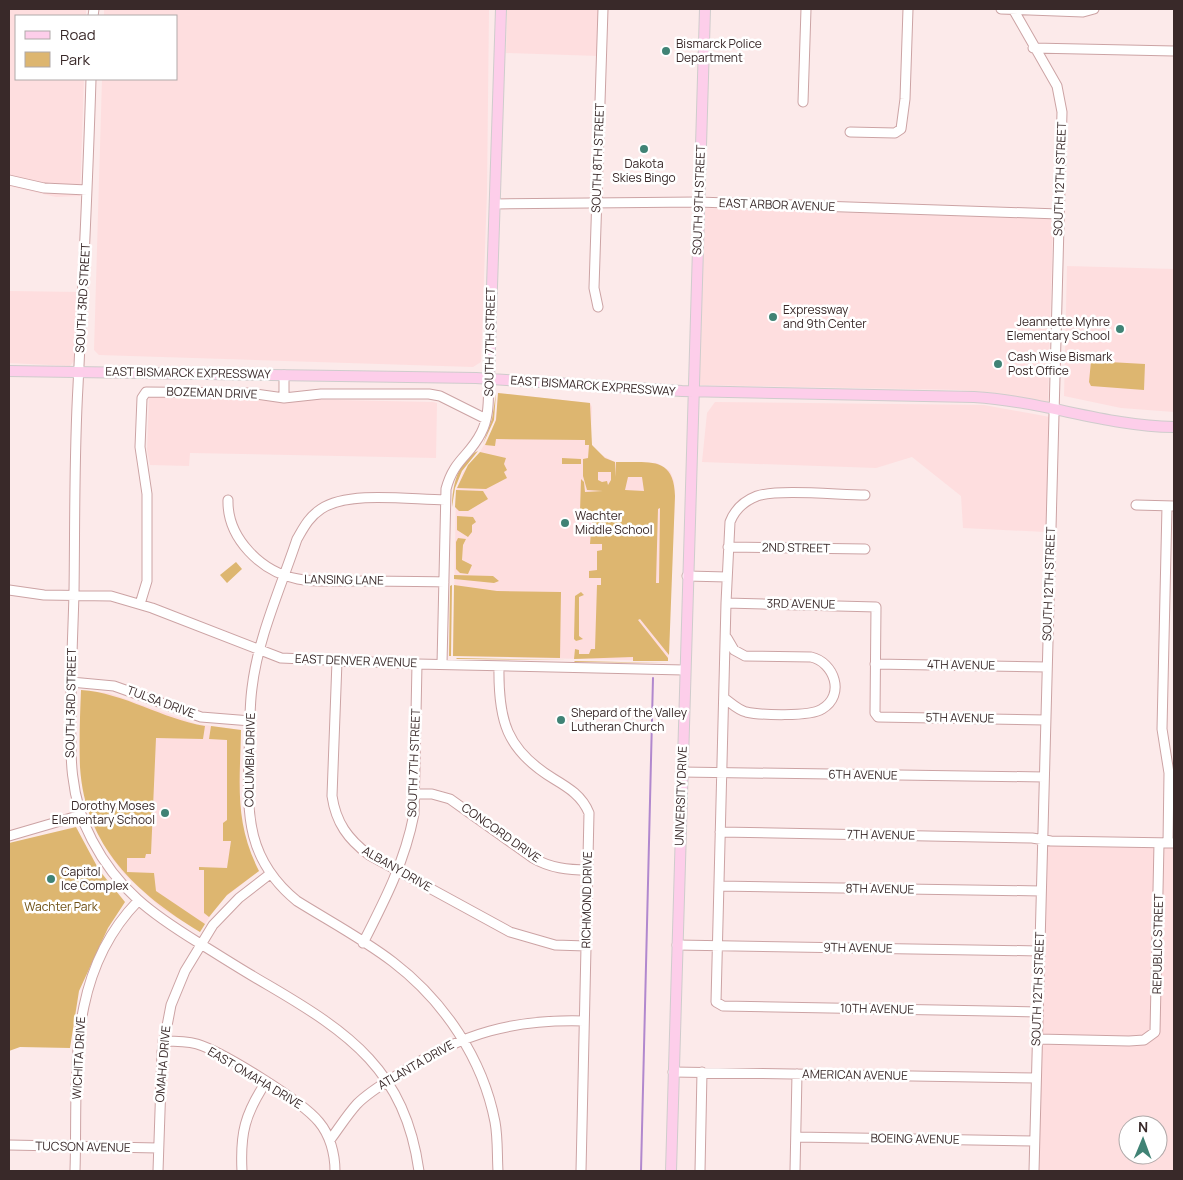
<svg xmlns="http://www.w3.org/2000/svg" width="1183" height="1180" viewBox="0 0 1183 1180" font-family="Manrope,sans-serif">
	<style>
		.built { fill: #fededf; fill-rule: evenodd }
		.green { fill: #ddb670; fill-rule: evenodd }
		.lines { fill: none; stroke-linecap: round; stroke-linejoin: round }
		.stream { stroke: #b188ce; stroke-width: 2 }
		.minor-casing { stroke: #cca3a4; stroke-width: 11 }
		.major-casing { stroke: #cfcccc; stroke-width: 12 }
		.minor { stroke: #fff; stroke-width: 9 }
		.major { stroke: #fdceea; stroke-width: 10 }
		.poi-dot { fill: #408375; stroke: #fff; stroke-width: 2 }
		.labels { text-anchor: middle; stroke-width: 5; stroke-linejoin: round; paint-order: stroke }
		.poi-label { font-size: 12px; fill: #392929; stroke: #fff; text-anchor: start }
		.street-label { font-size: 12px; fill: #392929; stroke: #fff }
		.park-label { font-size: 12px; fill: #6f5115; stroke: #fff }
	</style>
	<rect width="100%" height="100%" fill="#fceaea"/>
	<!-- built -->
	<path class="built" d="M9,9H86V16H16V79H84L80,196L56,197L9,186Z
		M104,9H489L487,192L481,362L473,367L99,355L94,350L102,79H176V16H104Z
		M507,9H601L599,56L506,53Z
		M702,208L1053,219L1048,404L995,393L960,390L699,385Z
		M1067,266L1174,269V412L1121,408L1064,396Z
		M9,291L80,292L74,361L70,366L9,363Z
		M498,393L590,403L592,407L591,438L592,445L600,454L615,462L657,463L670,471L674,481L675,496L668,661L453,656L456,490L463,472L480,452L493,429L497,411Z
		M149,396L433,402L437,403L436,458L190,453L189,466L150,465L147,450Z
		M715,402L984,405L1050,417L1046,532L963,528L961,496L912,457L876,468L702,462L707,413Z
		M81,690L109,693L197,724L241,730L240,818L250,853L259,871L220,901L200,932L161,908L124,874L109,854L93,822L80,767Z
		M1044,844L1174,847V1171H1038ZM1128,1125H1158V1155H1128Z"/>
	<!-- green -->
	<path class="green" d="M1091,361L1145,364L1144,390L1091,386L1089,382Z
		M496,393L494,420L483,444L492,419Z
		M498,393L590,403L592,445L605,458L615,462V477L616,462C648,463 674,455 675,496L669,655L640,619L638,620L668,658V661H633V657L574,659L575,649L579,650V654H589L591,649H595L597,585H601V578H589V571L597,570V551L602,550V544H590L591,531L602,530V527L593,526L592,521L602,520L603,516L580,512L581,479L584,482L585,492L603,491L587,490L583,476V459L588,458L589,445H585V440L496,439L495,446L485,445L496,420ZM598,472H611V480L608,485L607,481L602,482L598,480ZM628,477H642L644,491L625,490ZM660,508L659,583H656L658,509Z
		M478,451L462,471L455,488L452,507C452,487 458,459 478,451Z
		M480,452L506,458L504,464L507,470L504,472L507,478L486,489L457,488L468,465Z
		M562,458L581,459V464H562Z
		M456,490L483,491L488,499L468,511H459L455,507Z
		M457,516L473,517L476,522L472,525V532L468,537L457,530Z
		M458,538L466,539L463,545L462,560L472,565L468,574L460,573L456,569V542Z
		M236,562L242,569L227,583L220,575Z
		M454,575L493,576L499,581L494,583L454,579Z
		M452,585L451,656H449L450,586Z
		M454,585L497,591L561,592L560,658L453,656Z
		M581,592L584,595L579,597V636L583,639L576,641L574,639L575,596Z
		M456,658L567,660L457,659Z
		M574,661L668,663L575,662Z
		M81,690C125,693 162,719 205,726L203,739L156,738L151,854H146L145,858H127V872L154,873L156,891L205,924L200,932C136,893 85,846 80,767C79,741 80,716 81,690Z
		M211,726L241,730C240,783 234,822 259,871L227,895L209,917L204,913V870H199V867L227,868L231,841H223V823L227,820V740L209,739Z
		M76,827L99,870L125,902L108,928L79,991L70,1048L20,1047L9,1051V843Z"/>
	<g class="lines">
		<!-- stream -->
		<path class="stream" d="M641,1171L653,678"/>
		<!-- minor casing -->
		<g class="minor-casing">
			<path id="minor" d="M1001,9L1083,12L1094,9
				M1013,9L1057,86L1062,112L1034,1171
				M93,16L94,9
				M1033,48L1174,51
				M91,79C88,181 83,284 78,386C74,455 75,524 74,593C73,631 71,668 71,706C70,753 69,797 92,840C118,890 152,914 199,943C222,957 245,972 268,985C350,1033 405,1071 419,1171
				M803,102L806,9
				M850,132L895,133L901,129L905,99L908,9
				M9,180L44,188L87,190
				M495,204L698,202L1059,214
				M598,307L594,288L603,9
				M284,375V398
				M865,495C839,495 779,489 757,496C744,501 735,509 730,522L726,603L716,1002L723,1006L1038,1012
				M228,500C227,538 261,572 298,579C314,582 332,581 348,581C380,581 412,581 444,582
				M445,500C412,500 349,490 321,509C309,517 304,527 297,539C281,587 258,637 252,688C249,710 250,734 249,757C247,816 247,860 297,901C329,921 363,939 393,962C444,1001 483,1059 495,1122C498,1138 497,1155 498,1171
				M1136,505L1174,506
				M1167,506L1162,729L1169,773L1168,843
				M728,547L865,549
				M687,576L727,577
				M9,590L44,595L111,596L152,608L281,658L417,664L684,670
				M726,603L876,607L875,713L878,717L1045,720
				M140,604L147,581V494L140,447L142,398L146,392L249,393L284,398L321,394H429L440,396L486,419
				M337,661L332,796C336,823 348,839 369,855L510,932L555,945L586,946
				M442,664L446,489C454,459 469,457 481,433C490,416 488,397 489,379
				M875,664L1047,667
				M499,666C498,720 506,750 554,779C569,788 582,796 589,813L581,1171
				M71,682L114,686L201,717L251,721
				M724,698C731,703 738,710 746,712C760,715 810,717 822,709C846,695 834,662 811,657L745,656L734,650L727,638
				M681,772L1044,777
				M415,794H432L450,799L533,858C550,868 568,870 588,870
				M720,832L1032,838L1051,841L1174,843
				M9,836L81,815
				M719,886L1041,891
				M363,943C385,900 405,861 414,814L417,664
				M677,945L1039,951
				M1037,1039L1129,1041L1144,1040L1155,1032L1159,843
				M163,1041C175,1041 186,1041 197,1044C223,1052 302,1101 319,1122C330,1135 335,1154 335,1171
				M673,1072L1036,1078
				M796,1137L1034,1141
				M330,1140C339,1128 347,1115 357,1104C371,1090 388,1081 404,1071C463,1033 514,1019 584,1021
				M9,1145L158,1148
				M75,1171C78,1075 65,976 138,901
				M158,1171L162,1052L171,1005L185,971L213,925L239,898L270,874
				M242,1171C240,1133 245,1114 266,1082
				M700,1171L702,1072
				M795,1171L797,1074"/>
		</g>
		<!-- major casing -->
		<g class="major-casing">
			<path id="major" d="M9,371L476,378L682,391L974,397C1042,401 1106,426 1174,427
				M489,379L501,9
				M671,1171L705,9"/>
		</g>
		<!-- minor -->
		<use href="#minor" class="minor"/>
		<!-- major -->
		<use href="#major" class="major"/>
	</g>
	<!-- markers -->
	<g class="poi-dot">
		<circle cx="666" cy="51" r="5"/>
		<circle cx="644" cy="149" r="5"/>
		<circle cx="773" cy="317" r="5"/>
		<circle cx="1120" cy="329" r="5"/>
		<circle cx="998" cy="364" r="5"/>
		<circle cx="565" cy="523" r="5"/>
		<circle cx="561" cy="720" r="5"/>
		<circle cx="165" cy="813" r="5"/>
		<circle cx="51" cy="879" r="5"/>
	</g>
	<g class="labels">
		<!-- poi labels -->
		<g class="poi-label">
			<text x="676" y="48">Bismarck Police<tspan x="676" dy="14">Department</tspan></text>
			<text x="644" y="168" text-anchor="middle">Dakota<tspan x="644" dy="14">Skies Bingo</tspan></text>
			<text x="783" y="314">Expressway<tspan x="783" dy="14">and 9th Center</tspan></text>
			<text x="1110" y="326" text-anchor="end">Jeannette Myhre<tspan x="1110" dy="14">Elementary School</tspan></text>
			<text x="1008" y="361">Cash Wise Bismark<tspan x="1008" dy="14">Post Office</tspan></text>
			<text x="575" y="520">Wachter<tspan x="575" dy="14">Middle School</tspan></text>
			<text x="571" y="717">Shepard of the Valley<tspan x="571" dy="14">Lutheran Church</tspan></text>
			<text x="155" y="810" text-anchor="end">Dorothy Moses<tspan x="155" dy="14">Elementary School</tspan></text>
			<text x="61" y="876">Capitol<tspan x="61" dy="14">Ice Complex</tspan></text>
		</g>
		<!-- street labels -->
		<g class="street-label">
			<text transform="translate(598 158) rotate(-88)" y="4">SOUTH 8TH STREET</text>
			<text transform="translate(1060 179) rotate(-88)" y="4">SOUTH 12TH STREET</text>
			<text transform="translate(699 200) rotate(-88)" y="4">SOUTH 9TH STREET</text>
			<text transform="translate(777 205) rotate(2)" y="4">EAST ARBOR AVENUE</text>
			<text transform="translate(83 298) rotate(-87)" y="4">SOUTH 3RD STREET</text>
			<text transform="translate(490 342) rotate(-89)" y="4">SOUTH 7TH STREET</text>
			<text transform="translate(188 373) rotate(1)" y="4">EAST BISMARCK EXPRESSWAY</text>
			<text transform="translate(593 386) rotate(4)" y="4">EAST BISMARCK EXPRESSWAY</text>
			<text transform="translate(212 393) rotate(2)" y="4">BOZEMAN DRIVE</text>
			<text transform="translate(796 548) rotate(1)" y="4">2ND STREET</text>
			<text transform="translate(344 580) rotate(1)" y="4">LANSING LANE</text>
			<text transform="translate(1049 584) rotate(-88)" y="4">SOUTH 12TH STREET</text>
			<text transform="translate(801 604) rotate(1)" y="4">3RD AVENUE</text>
			<text transform="translate(356 661) rotate(2)" y="4">EAST DENVER AVENUE</text>
			<text transform="translate(961 665) rotate(1)" y="4">4TH AVENUE</text>
			<text transform="translate(161 702) rotate(20)" y="4">TULSA DRIVE</text>
			<text transform="translate(71 703) rotate(-89)" y="4">SOUTH 3RD STREET</text>
			<text transform="translate(960 718) rotate(1)" y="4">5TH AVENUE</text>
			<text transform="translate(250 760) rotate(-89)" y="4">COLUMBIA DRIVE</text>
			<text transform="translate(414 763) rotate(-88)" y="4">SOUTH 7TH STREET</text>
			<text transform="translate(863 775) rotate(1)" y="4">6TH AVENUE</text>
			<text transform="translate(681 796) rotate(-88)" y="4">UNIVERSITY DRIVE</text>
			<text transform="translate(501 833) rotate(35)" y="4">CONCORD DRIVE</text>
			<text transform="translate(881 835) rotate(1)" y="4">7TH AVENUE</text>
			<text transform="translate(397 869) rotate(30)" y="4">ALBANY DRIVE</text>
			<text transform="translate(880 889) rotate(1)" y="4">8TH AVENUE</text>
			<text transform="translate(587 900) rotate(-89)" y="4">RICHMOND DRIVE</text>
			<text transform="translate(1158 944) rotate(-89)" y="4">REPUBLIC STREET</text>
			<text transform="translate(858 948) rotate(1)" y="4">9TH AVENUE</text>
			<text transform="translate(1038 989) rotate(-88)" y="4">SOUTH 12TH STREET</text>
			<text transform="translate(877 1009) rotate(1)" y="4">10TH AVENUE</text>
			<text transform="translate(79 1058) rotate(-87)" y="4">WICHITA DRIVE</text>
			<text transform="translate(163 1064) rotate(-85)" y="4">OMAHA DRIVE</text>
			<text transform="translate(416 1065) rotate(-30)" y="4">ATLANTA DRIVE</text>
			<text transform="translate(855 1075) rotate(1)" y="4">AMERICAN AVENUE</text>
			<text transform="translate(255 1078) rotate(31)" y="4">EAST OMAHA DRIVE</text>
			<text transform="translate(915 1139) rotate(1)" y="4">BOEING AVENUE</text>
			<text transform="translate(83 1147) rotate(1)" y="4">TUCSON AVENUE</text>
		</g>
		<!-- park labels -->
		<g class="park-label">
			<text x="61" y="911">Wachter Park</text>
		</g>
	</g>
	<!-- border -->
	<rect width="1183" height="1180" fill="none" stroke="#392929" stroke-width="20"/>
	<!-- legend -->
	<rect x="15" y="15" width="162" height="65" fill="#ffffff" stroke="#b0a9a9"/>
	<rect x="25" y="31" width="25" height="8" fill="#fdceea" stroke="#b0a9a9"/>
	<text x="60" y="40" font-size="15" fill="#392929">Road</text>
	<rect x="25" y="52" width="25" height="15" fill="#ddb670" stroke="#b0a9a9"/>
	<text x="60" y="65" font-size="15" fill="#392929">Park</text>
	<!-- north arrow -->
	<g transform="translate(1143 1140) rotate(1)"><circle r="24" fill="#ffffff" stroke="#b0a9a9"/>
	<path d="M0-4L9 19L0 12L-9 19Z" fill="#408375"/>
	<text y="-8" font-size="14" font-weight="bold" text-anchor="middle" fill="#392929">N</text>
	</g>
</svg>
